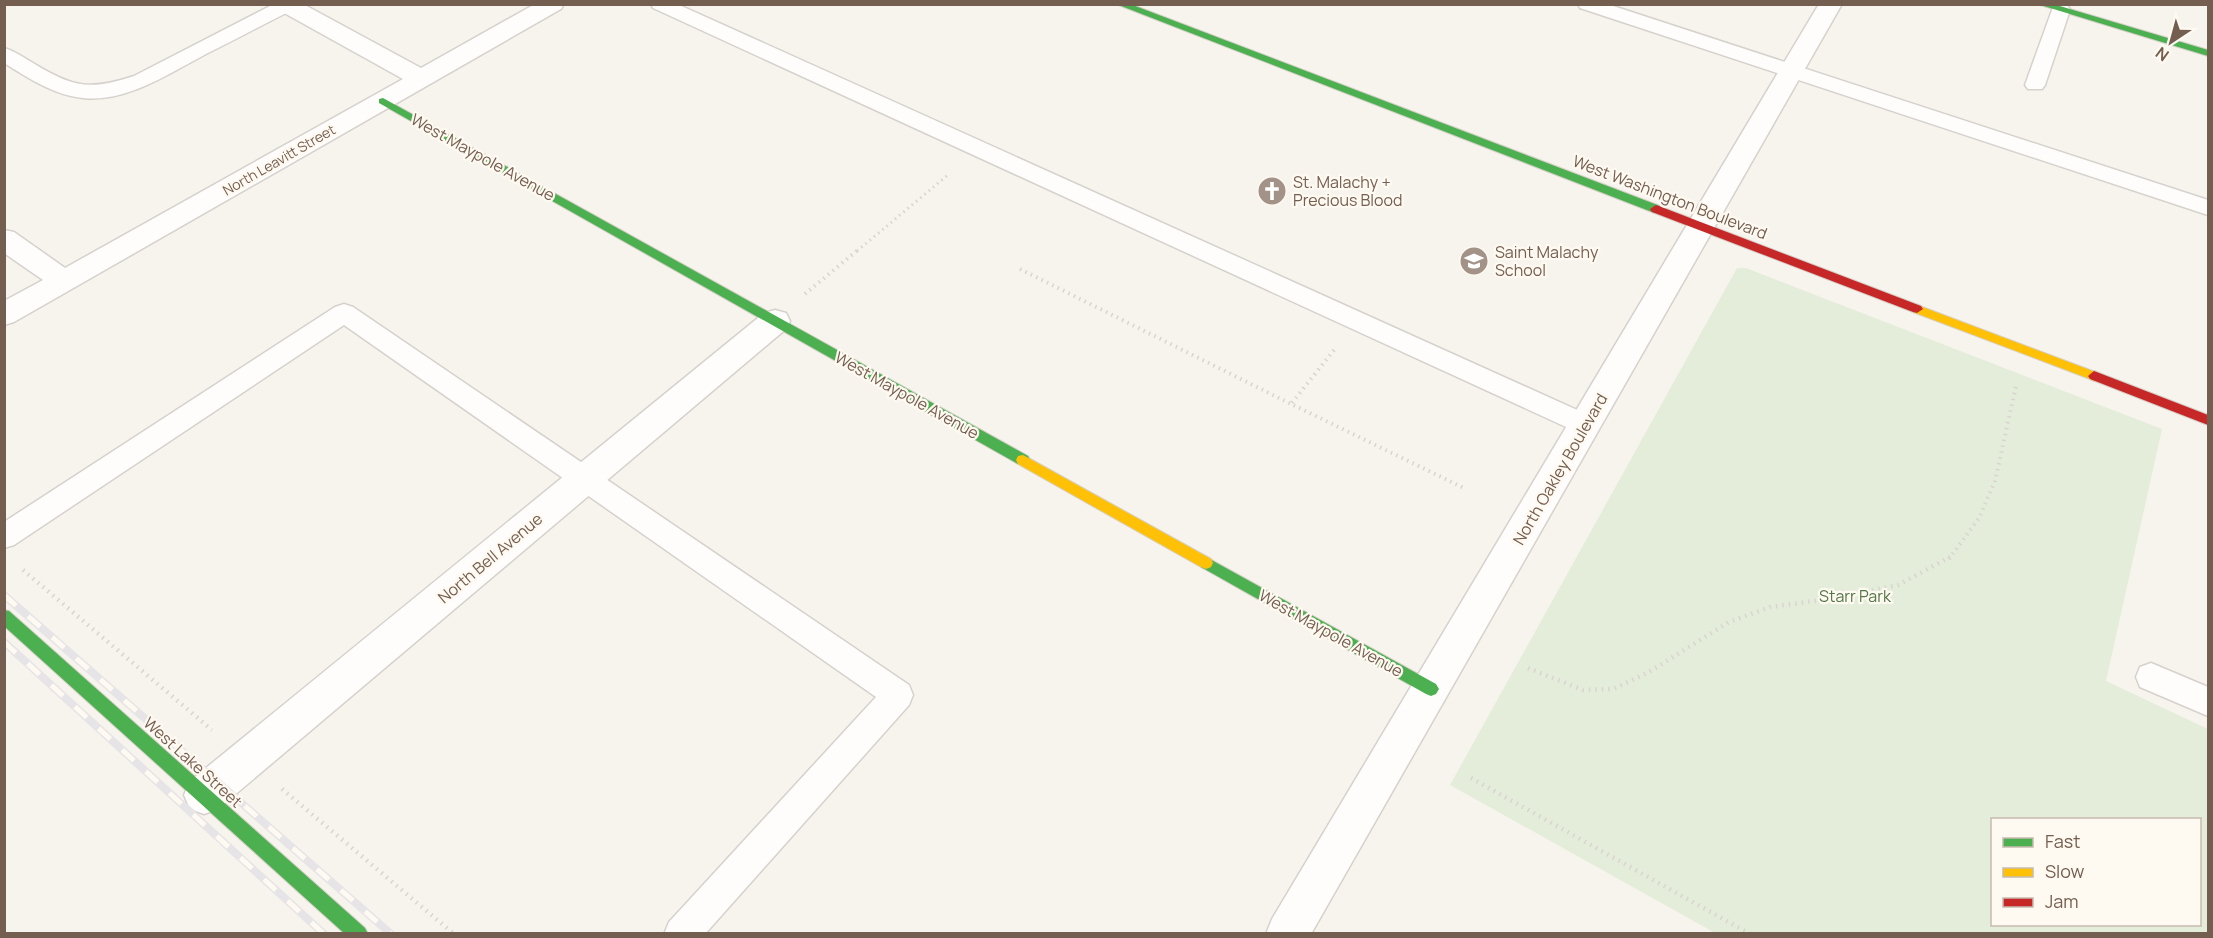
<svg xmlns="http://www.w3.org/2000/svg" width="2213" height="938" viewBox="0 0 2213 938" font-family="Manrope,sans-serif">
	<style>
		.green { fill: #e4edda; fill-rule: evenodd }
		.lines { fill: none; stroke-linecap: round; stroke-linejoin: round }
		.lane-casing { stroke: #d6d1cc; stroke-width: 3 }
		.street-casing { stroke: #d6d1cc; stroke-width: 3 }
		.fast-casing { stroke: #d6d0c9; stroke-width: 2 }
		.slow-casing { stroke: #d6d0c9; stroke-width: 2 }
		.jam-casing { stroke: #d6d0c9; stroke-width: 2 }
		.path-far2 { stroke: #d9d4d0; stroke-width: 3; stroke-dasharray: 1.5 4; stroke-linecap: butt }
		.path-far1 { stroke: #d9d4d0; stroke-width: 4; stroke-dasharray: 1.5 4.5; stroke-linecap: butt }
		.path { stroke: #d9d4d0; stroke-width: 4.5; stroke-dasharray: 1.5 5; stroke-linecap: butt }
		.lane { fill: #fefdfc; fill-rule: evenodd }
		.street { fill: #fefdfc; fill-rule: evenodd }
		.fast { fill: #4caf50; fill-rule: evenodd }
		.slow { fill: #ffc107; fill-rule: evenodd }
		.jam { fill: #c62828; fill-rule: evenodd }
		.rail-casing { stroke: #e6e4e6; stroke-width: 8 }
		.rail { stroke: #fef9f1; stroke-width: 5; stroke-dasharray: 16; stroke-linecap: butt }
		.labels { text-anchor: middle; stroke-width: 4.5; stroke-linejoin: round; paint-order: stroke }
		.far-street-label { font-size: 14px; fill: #745e4f; stroke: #fef9f1 }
		.street-label { font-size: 16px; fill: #745e4f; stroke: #fef9f1 }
		.poi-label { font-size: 16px; fill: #745e4f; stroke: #fef9f1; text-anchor: start }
		.park-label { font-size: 16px; fill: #547848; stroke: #fef9f1 }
	</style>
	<rect width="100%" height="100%" fill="#f7f4ee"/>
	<!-- green -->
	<path class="green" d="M1737,268H1746L2162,429L2106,681L2208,729V933H1715L1450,785ZM1992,820H2200V924H1992Z"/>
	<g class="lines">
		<!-- lane casing -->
		<g class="lane-casing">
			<path id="lane" d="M274,4H298L296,8C266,23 236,39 206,54C170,73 126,103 83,98C53,95 29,78 4,63V48C15,51 24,58 33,63C72,87 90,91 134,76Z
				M651,4H677L1595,418L1599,425L1595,432L1586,435L1577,432L653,8Z
				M1578,4H1607L2208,200V215L1580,8Z
				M2062,4L2068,6L2070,10L2045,85L2042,89H2028L2025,85L2052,10L2054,6Z
				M344,304L353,307L909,685L913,695L909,705L705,934H664L669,922L876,697L344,325L14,545L4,548V522L335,307Z
				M2151,663L2208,687V716L2140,687L2136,677L2140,667Z"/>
		</g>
		<!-- street casing -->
		<g class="street-casing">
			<path id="street" d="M274,4H303L421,68L535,4H564L561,9L14,322L4,325V301L43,280L4,253V230L14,232L65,268L403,79L277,9Z
				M1819,4H1842L1311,934H1266L1272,919Z
				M775,310L786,313L790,321L786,329L218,809L204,814L190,809L184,795L190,781L764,313Z"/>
		</g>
		<!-- fast casing -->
		<g class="fast-casing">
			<path id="fast" d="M1116,4H1130L1660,206L1662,209L1656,213L1652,212Z
				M2037,4H2053L2208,50V56Z
				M383,98L1028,456L1030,460L1028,464H1018L379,103V99Z
				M1206,557L1436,684L1439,689L1436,694L1431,696L1426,694L1201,567L1199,563L1201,559Z
				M4,610L9,611L365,928L368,934H345L4,626Z"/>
		</g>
		<!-- slow casing -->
		<g class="slow-casing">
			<path id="slow" d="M1917,305L2098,373L2100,376L2094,381L2090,379L1913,312L1911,309Z
				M1023,455L1211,559L1213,563L1211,567L1206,569L1201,567L1018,464L1016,460L1018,456Z"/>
		</g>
		<!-- jam casing -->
		<g class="jam-casing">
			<path id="jam" d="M1656,205L1921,306L1923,309L1917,313L1913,312L1652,212L1650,209Z
				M2094,371L2208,415V425L2090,379L2088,376Z"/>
		</g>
		<!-- path-far2 -->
		<path class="path-far2" d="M857,251L949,174"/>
		<!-- path-far1 -->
		<path class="path-far1" d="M1020,269L1291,404
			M805,294L859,249
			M1334,350L1291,404L1466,489
			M1949,559L1979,518L1995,481L2016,386"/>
		<!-- path -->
		<path class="path" d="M23,570L212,730
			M1528,668L1583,690L1613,689L1649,672L1729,622L1770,607L1836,598L1898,585L1950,557
			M1471,778L1750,934
			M282,789L454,934"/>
		<!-- lane -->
		<use href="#lane" class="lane"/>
		<!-- street -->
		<use href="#street" class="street"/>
		<!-- fast -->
		<use href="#fast" class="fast"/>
		<!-- slow -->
		<use href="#slow" class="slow"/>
		<!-- jam -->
		<use href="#jam" class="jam"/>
		<!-- rail casing -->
		<g class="rail-casing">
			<path id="rail" d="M4,595L391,934
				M4,642L324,934"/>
		</g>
		<!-- rail -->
		<use href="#rail" class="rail"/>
	</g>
	<!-- icons -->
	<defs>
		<g id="church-disc" transform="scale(1.5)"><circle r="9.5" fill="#a29287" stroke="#fef9f1"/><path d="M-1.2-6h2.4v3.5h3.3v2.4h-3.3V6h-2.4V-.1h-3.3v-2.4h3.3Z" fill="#fff"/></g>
		<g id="school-disc" transform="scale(1.5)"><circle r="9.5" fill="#a29287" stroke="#fef9f1"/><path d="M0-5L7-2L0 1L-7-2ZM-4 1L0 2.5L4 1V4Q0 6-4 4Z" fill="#fff"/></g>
	</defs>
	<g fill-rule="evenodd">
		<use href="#church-disc" x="1272" y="191"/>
		<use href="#school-disc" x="1474" y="261"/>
	</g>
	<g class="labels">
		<!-- far-street labels -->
		<g class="far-street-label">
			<text transform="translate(279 160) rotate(-30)" y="5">North Leavitt Street</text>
		</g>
		<!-- street labels -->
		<g class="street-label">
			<text transform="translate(483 157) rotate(29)" y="6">West Maypole Avenue</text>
			<text transform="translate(1670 197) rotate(21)" y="6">West Washington Boulevard</text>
			<text transform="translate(907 395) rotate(29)" y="6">West Maypole Avenue</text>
			<text transform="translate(1560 469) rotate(-60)" y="6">North Oakley Boulevard</text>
			<text transform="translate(490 558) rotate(-40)" y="6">North Bell Avenue</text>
			<text transform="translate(1331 633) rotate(29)" y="6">West Maypole Avenue</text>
			<text transform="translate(193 762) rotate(42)" y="6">West Lake Street</text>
		</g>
		<!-- poi labels -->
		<g class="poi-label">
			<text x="1293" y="188">St. Malachy +<tspan x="1293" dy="18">Precious Blood</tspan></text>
			<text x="1495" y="258">Saint Malachy<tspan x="1495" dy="18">School</tspan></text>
		</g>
		<!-- park labels -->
		<g class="park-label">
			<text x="1855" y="602">Starr Park</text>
		</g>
	</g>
	<!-- border -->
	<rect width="2213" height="938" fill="none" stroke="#745e4f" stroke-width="12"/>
	<!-- legend -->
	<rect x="1991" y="818" width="210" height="108" fill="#fef9f1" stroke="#c7bbb0" stroke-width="1.5"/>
	<rect x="2003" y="838" width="30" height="9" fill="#4caf50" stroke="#c7bbb0" stroke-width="1.5"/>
	<text x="2045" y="848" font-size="18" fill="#745e4f">Fast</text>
	<rect x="2003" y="868" width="30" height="9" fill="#ffc107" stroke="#c7bbb0" stroke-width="1.5"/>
	<text x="2045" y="878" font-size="18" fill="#745e4f">Slow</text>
	<rect x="2003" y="898" width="30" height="9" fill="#c62828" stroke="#c7bbb0" stroke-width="1.5"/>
	<text x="2045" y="908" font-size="18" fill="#745e4f">Jam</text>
	<!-- north arrow -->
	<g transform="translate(2171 42) rotate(216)" stroke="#fef9f1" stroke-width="4.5" paint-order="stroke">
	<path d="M0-4.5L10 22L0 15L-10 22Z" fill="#745e4f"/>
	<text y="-9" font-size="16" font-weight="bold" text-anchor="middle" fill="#745e4f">N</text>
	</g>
</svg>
